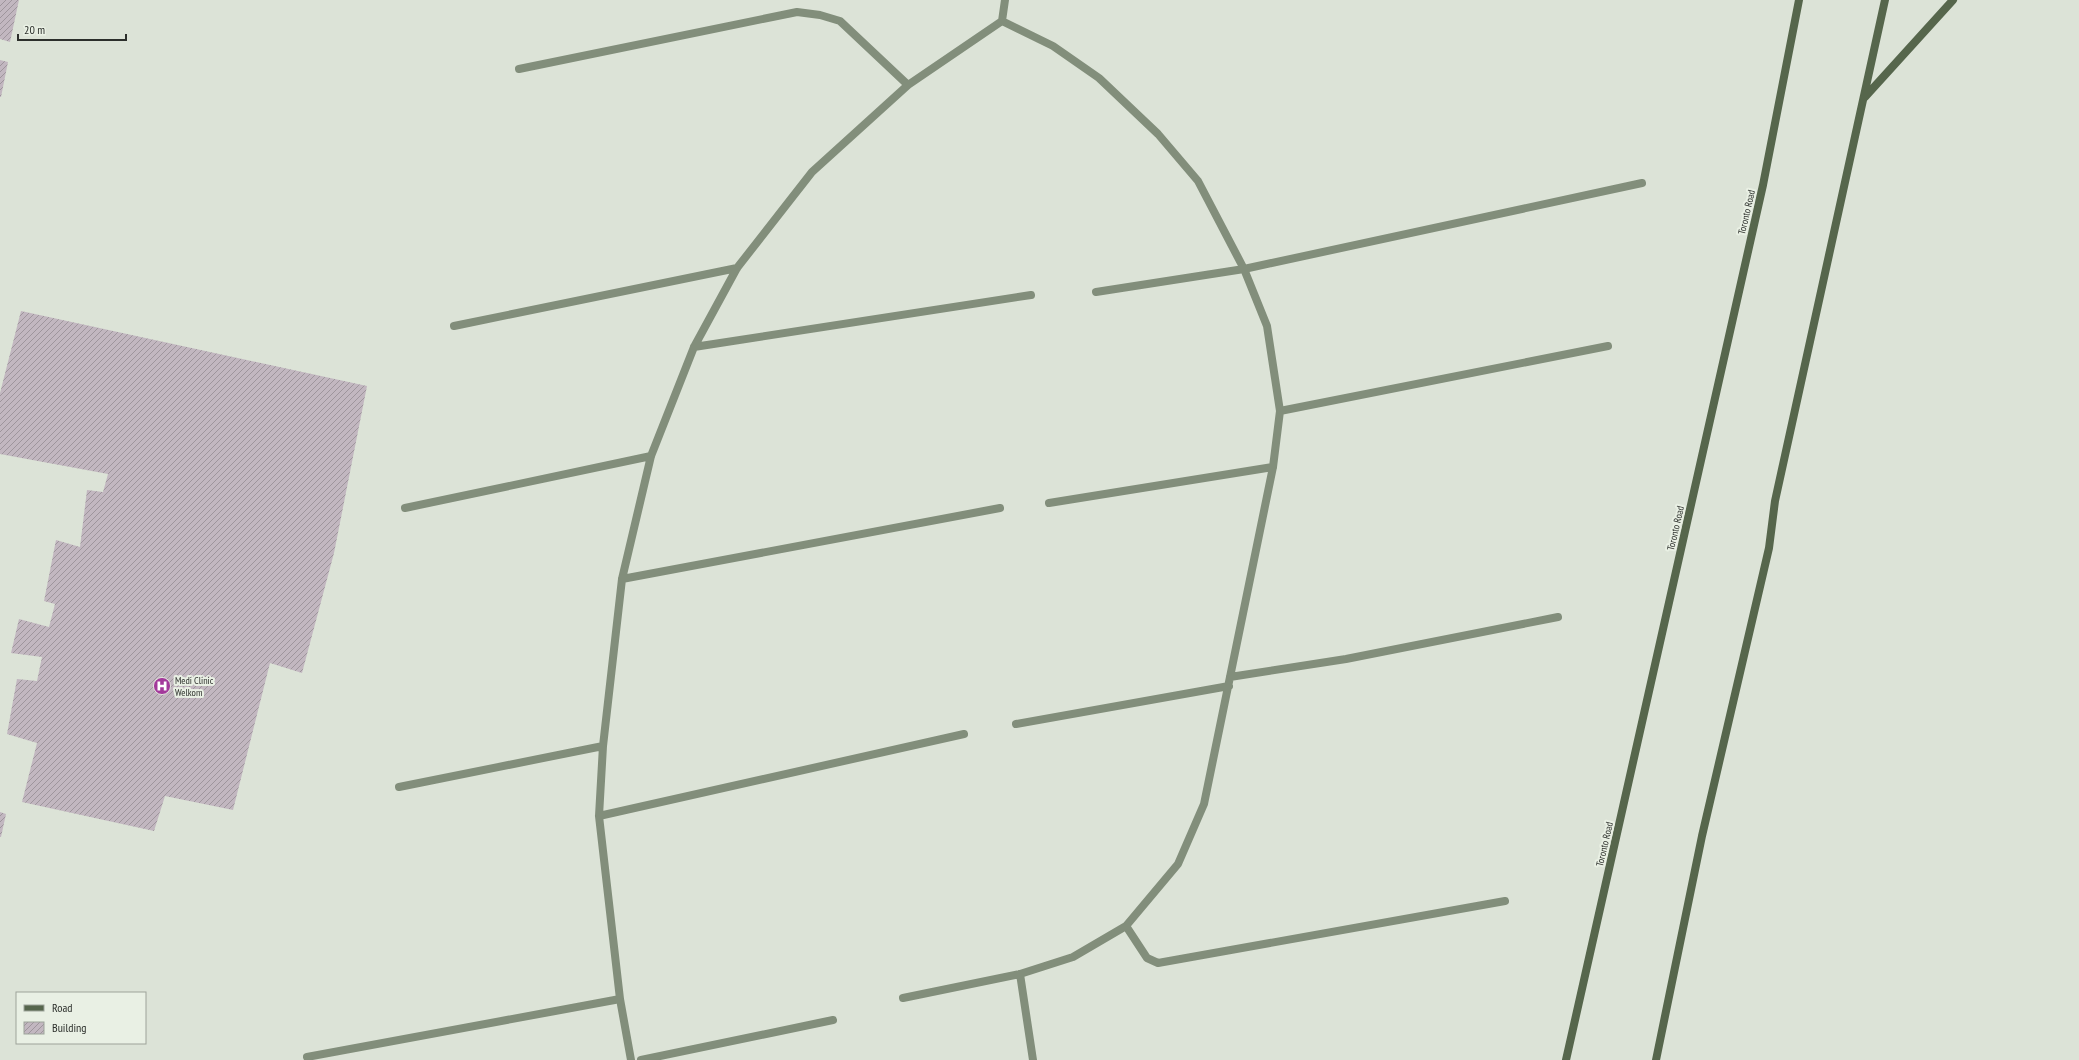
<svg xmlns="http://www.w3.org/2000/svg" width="2079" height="1060" viewBox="0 0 2079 1060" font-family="'PT Sans Narrow',sans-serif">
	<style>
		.building { fill: url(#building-hatch) }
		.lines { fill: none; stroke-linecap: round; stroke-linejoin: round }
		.lane { stroke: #828e7b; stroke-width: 8 }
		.secondary { stroke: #56664c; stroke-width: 8 }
		.labels { text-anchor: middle; stroke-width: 4; stroke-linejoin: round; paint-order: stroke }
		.street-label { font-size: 10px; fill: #2c2f2b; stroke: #e9f0e4 }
		.poi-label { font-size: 10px; fill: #2c2f2b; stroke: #e9f0e4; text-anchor: start }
	</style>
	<defs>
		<pattern id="building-hatch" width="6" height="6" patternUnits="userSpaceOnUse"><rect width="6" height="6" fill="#c2b7c0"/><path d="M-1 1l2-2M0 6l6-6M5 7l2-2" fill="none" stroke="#9e959c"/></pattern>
	</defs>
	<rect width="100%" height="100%" fill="#dce3d7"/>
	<!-- building -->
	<path class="building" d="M0,0H19L10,42L0,39Z
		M0,60L8,62L1,97H0Z
		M21,311L367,386L334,553L302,673L270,663L233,810L165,796L154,831L22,802L37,743L7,734L17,679L37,681L42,657L11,653L19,619L49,627L55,604L44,601L56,540L80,547L87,490L103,492L108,474L0,454V393Z
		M0,812L6,814L1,837H0Z"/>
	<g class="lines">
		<!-- lane -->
		<path class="lane" d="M519,69L797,12L820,15L840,21L908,85
			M1096,292L1244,269L1642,183
			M454,326L737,268
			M694,347L1031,295
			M1280,411L1608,346
			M1049,503L1273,467
			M405,508L651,456
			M622,579L1000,508
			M1230,677L1346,659L1558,617
			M1016,724L1229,686
			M399,787L603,746
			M599,816L964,734
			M1126,926L1147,958L1158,963L1505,901
			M1020,974L1033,1060
			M903,998L1020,974L1073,957L1126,926L1178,864L1204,804L1273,467L1280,411L1267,326L1244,269L1198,181L1158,134L1099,78L1053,46L1002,21
			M307,1057L620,999
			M631,1060L620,999L599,816L603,746L622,579L651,456L694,347L737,268L812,172L908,85L1002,21L1005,0
			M641,1060L833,1020"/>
		<!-- secondary -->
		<path class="secondary" d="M1865,97L1953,0
			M1566,1060L1763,185L1799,0
			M1656,1060L1702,836L1769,548L1775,501L1885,0"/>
	</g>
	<!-- icons -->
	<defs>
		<g id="hospital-disc" transform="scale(0.9)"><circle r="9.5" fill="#a3399b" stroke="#e9f0e4"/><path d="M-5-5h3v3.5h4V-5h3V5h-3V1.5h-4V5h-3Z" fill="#fff"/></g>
	</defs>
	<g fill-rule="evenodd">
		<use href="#hospital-disc" x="162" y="686"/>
	</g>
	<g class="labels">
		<!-- street labels -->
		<g class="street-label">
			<text transform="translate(1746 212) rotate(-77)" y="4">Toronto Road</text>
			<text transform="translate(1675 528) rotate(-77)" y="4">Toronto Road</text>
			<text transform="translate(1604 844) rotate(-77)" y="4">Toronto Road</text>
		</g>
		<!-- poi labels -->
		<g class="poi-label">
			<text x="175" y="684">Medi Clinic<tspan x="175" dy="12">Welkom</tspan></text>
		</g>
	</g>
	<!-- legend -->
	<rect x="16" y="992" width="130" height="52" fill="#e9f0e4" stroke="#9da39a"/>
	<rect x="24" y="1005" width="20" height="6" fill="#56664c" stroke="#9da39a"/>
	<text x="52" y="1012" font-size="12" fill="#2c2f2b">Road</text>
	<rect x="24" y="1022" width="20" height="12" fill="url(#building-hatch)" stroke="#9da39a"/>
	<text x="52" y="1032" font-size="12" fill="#2c2f2b">Building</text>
	<!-- scale -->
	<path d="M18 34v6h108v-6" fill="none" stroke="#2c2f2b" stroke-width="2"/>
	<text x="24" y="34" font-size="12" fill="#2c2f2b" stroke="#e9f0e4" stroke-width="3" paint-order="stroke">20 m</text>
</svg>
